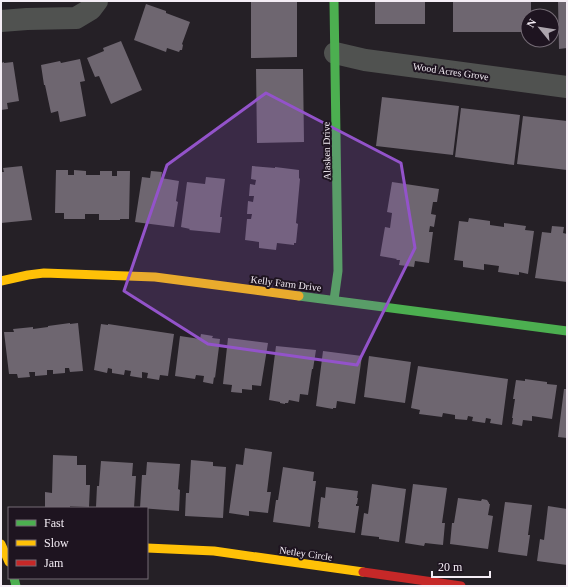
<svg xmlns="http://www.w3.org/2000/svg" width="568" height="587" viewBox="0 0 568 587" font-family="Georgia,serif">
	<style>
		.building { fill: #6e6670 }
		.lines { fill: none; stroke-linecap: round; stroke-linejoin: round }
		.street { stroke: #505250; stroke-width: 22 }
		.fast { stroke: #4caf50; stroke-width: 9 }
		.slow { stroke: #ffc107; stroke-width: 9 }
		.jam { stroke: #c62828; stroke-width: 9 }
		.marked { fill: #9353ca; fill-opacity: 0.2; stroke: #9353ca; stroke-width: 3; stroke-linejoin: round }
		.labels { text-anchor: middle; stroke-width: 4; stroke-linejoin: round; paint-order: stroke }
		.street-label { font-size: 10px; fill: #f4edf5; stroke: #1e1420 }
	</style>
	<rect width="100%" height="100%" fill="#252026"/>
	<!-- building -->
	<path class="building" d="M251,1H297V57L251,58Z
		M375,1H425V24H375Z
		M453,1H531V16H528V32H453Z
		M558,1H567V48L559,49Z
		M146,4L166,11V13L190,22L182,44L183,45L182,50H180L179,52L167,48L166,52L134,40Z
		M121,41L142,90L111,104L99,76L95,77L87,58L104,51L103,48Z
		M80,59L85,81L80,82L86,116L60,122L58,111L51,113L45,85H44L41,65L60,61L61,63Z
		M4,62V63L13,62L19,101L7,103L8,109L1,110V63Z
		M256,69H303L304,142L257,143Z
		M382,97L459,106L453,155L376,146Z
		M461,108L520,115L514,165L455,157Z
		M523,116L567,121V170L517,164Z
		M22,166L32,220L1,223V172H4L3,168Z
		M252,166L275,168V167L299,170V178L300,179L296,223L298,224L296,243H294V245L277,243L276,250L259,248V242L245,240L247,219H251L252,214H247L248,201L253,202L254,196H249L250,184L255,185L256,180L251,179Z
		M56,170H68V175H74V170L86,171V175H100V171H112V176H117V171H130L129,219H120V220H99V214H85V219H64V213H55Z
		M151,171L162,172L161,178L179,181L176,201L178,202L174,227L135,222L142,177L150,178Z
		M206,177L225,179L220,217H222L220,233L189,230L190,229L181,227L187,182L205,184Z
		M392,182L439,189L437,202H433L431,214L436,215L434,227L430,226L429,232H433L429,263L415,261L414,267L399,265L400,260H396L397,259L380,256L385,227L390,228L392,213L387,212Z
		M469,218L490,221V225L504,227V223L526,226L525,230L534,231L528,274L519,272V275L498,272L499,266L484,264V270L463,267V261L454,260L459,221L468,222Z
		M552,226L564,227L563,233L567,234V282L535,278L542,232L551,233Z
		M70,323V324L78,323L83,371L70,372L69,368H65V373L53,374V370H47V375L35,376V372H29L30,377L18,378L17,374H9L4,332H14L13,329L33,327V329L48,327V326Z
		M101,324L108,325V324L174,334L168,376L160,375L159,380L147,378L148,373L142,372V378L130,376L131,371L125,370L124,375L112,373V369L108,368L107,373L94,370Z
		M201,334L213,336L212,338L220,339L215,378L214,377L213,384L203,382L204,376L196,375L195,379L175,376L180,336L200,339Z
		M228,338L268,343L261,386L252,385V390L242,389V393L231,392L232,385L223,384Z
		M276,346L316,350L313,369H312L308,395L300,394L299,402L289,400L288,403H285V404L280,403V402L269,400Z
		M323,351L362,356L355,404L337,401L336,408H333V409L316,406Z
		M369,356L411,362L405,403L364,397Z
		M418,366L508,379L502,425L490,423L491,419L486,418L485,423L472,421L473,417L468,416L467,420L455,419V415L443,413L442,417L419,414L420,410L411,408Z
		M525,379L547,382V384L557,385L552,419L532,416V421L523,420L522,426L512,424L513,418H512L515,399H513L516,380L525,381Z
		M564,389H567V438L558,437Z
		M245,448L272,452L267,492H271L268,513L249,511V516L229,513L236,464L243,465Z
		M53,455L77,456V465H86V485H90L89,507L70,506V508H45V492L52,493Z
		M191,460L213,462V466L226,467L223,518L185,516L186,493H189Z
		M101,461L133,463L132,476H136L134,508L96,507L97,486H99Z
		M147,462L180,464L178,489L180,490L179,511L140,508L142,475H146Z
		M283,467L314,472L313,481H316L310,527L273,522L276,500H278Z
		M372,484L406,489L399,542L379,539V537L361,535L364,513L368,514Z
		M413,484L447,488L442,523H445L443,545L425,543L424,546L405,543Z
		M326,487L358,491L357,498H358L357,504H356V506H359L355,533L318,528L319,522H318L321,497L325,498Z
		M458,498L481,501L482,499L487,500L489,503V504H490L488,515L493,516L488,549L450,544L452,523H454Z
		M505,502L532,505L528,535H530L527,556L498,552Z
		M548,506L567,509V565L537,561L540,539L544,540Z"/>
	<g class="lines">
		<!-- street -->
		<path class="street" d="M1,21L27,19L76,18L91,9L97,1
			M335,53L365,60L567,87"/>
		<!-- fast -->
		<path class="fast" d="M334,1L338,271L334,300
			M299,296L567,331
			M14,578L16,586"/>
		<!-- slow -->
		<path class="slow" d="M1,281L28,275L44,273L155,277L299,296
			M1,544L9,562
			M147,548L214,551L363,572"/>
		<!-- jam -->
		<path class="jam" d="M363,572L461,586"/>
	</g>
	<!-- marked area -->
	<path class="marked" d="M266,93L401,163L415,248L357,365L208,344L124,291L167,165Z"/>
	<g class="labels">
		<!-- street labels -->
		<g class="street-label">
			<text transform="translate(451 71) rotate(8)" y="4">Wood Acres Grove</text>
			<text transform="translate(326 151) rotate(-91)" y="4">Alasken Drive</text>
			<text transform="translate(286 283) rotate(7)" y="4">Kelly Farm Drive</text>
			<text transform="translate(306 553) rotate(8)" y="4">Netley Circle</text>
		</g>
	</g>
	<!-- border -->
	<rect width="568" height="587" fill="none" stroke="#f4edf5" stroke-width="4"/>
	<!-- legend -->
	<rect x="8" y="507" width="140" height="72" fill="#1e1420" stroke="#746b75"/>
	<rect x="16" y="520" width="20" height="6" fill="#4caf50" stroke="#746b75"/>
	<text x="44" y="527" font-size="12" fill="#f4edf5">Fast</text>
	<rect x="16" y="540" width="20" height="6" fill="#ffc107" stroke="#746b75"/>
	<text x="44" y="547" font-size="12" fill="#f4edf5">Slow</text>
	<rect x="16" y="560" width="20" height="6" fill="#c62828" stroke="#746b75"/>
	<text x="44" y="567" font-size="12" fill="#f4edf5">Jam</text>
	<!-- north arrow -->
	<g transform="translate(540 28) rotate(300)"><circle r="19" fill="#1e1420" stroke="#746b75"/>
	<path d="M0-3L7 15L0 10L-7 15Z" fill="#aca5ad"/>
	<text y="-6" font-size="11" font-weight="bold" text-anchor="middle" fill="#f4edf5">N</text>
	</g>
	<!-- scale -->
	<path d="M432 571v6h58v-6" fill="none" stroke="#f4edf5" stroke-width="2"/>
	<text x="438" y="571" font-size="12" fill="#f4edf5" stroke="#1e1420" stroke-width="3" paint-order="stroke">20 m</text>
</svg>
